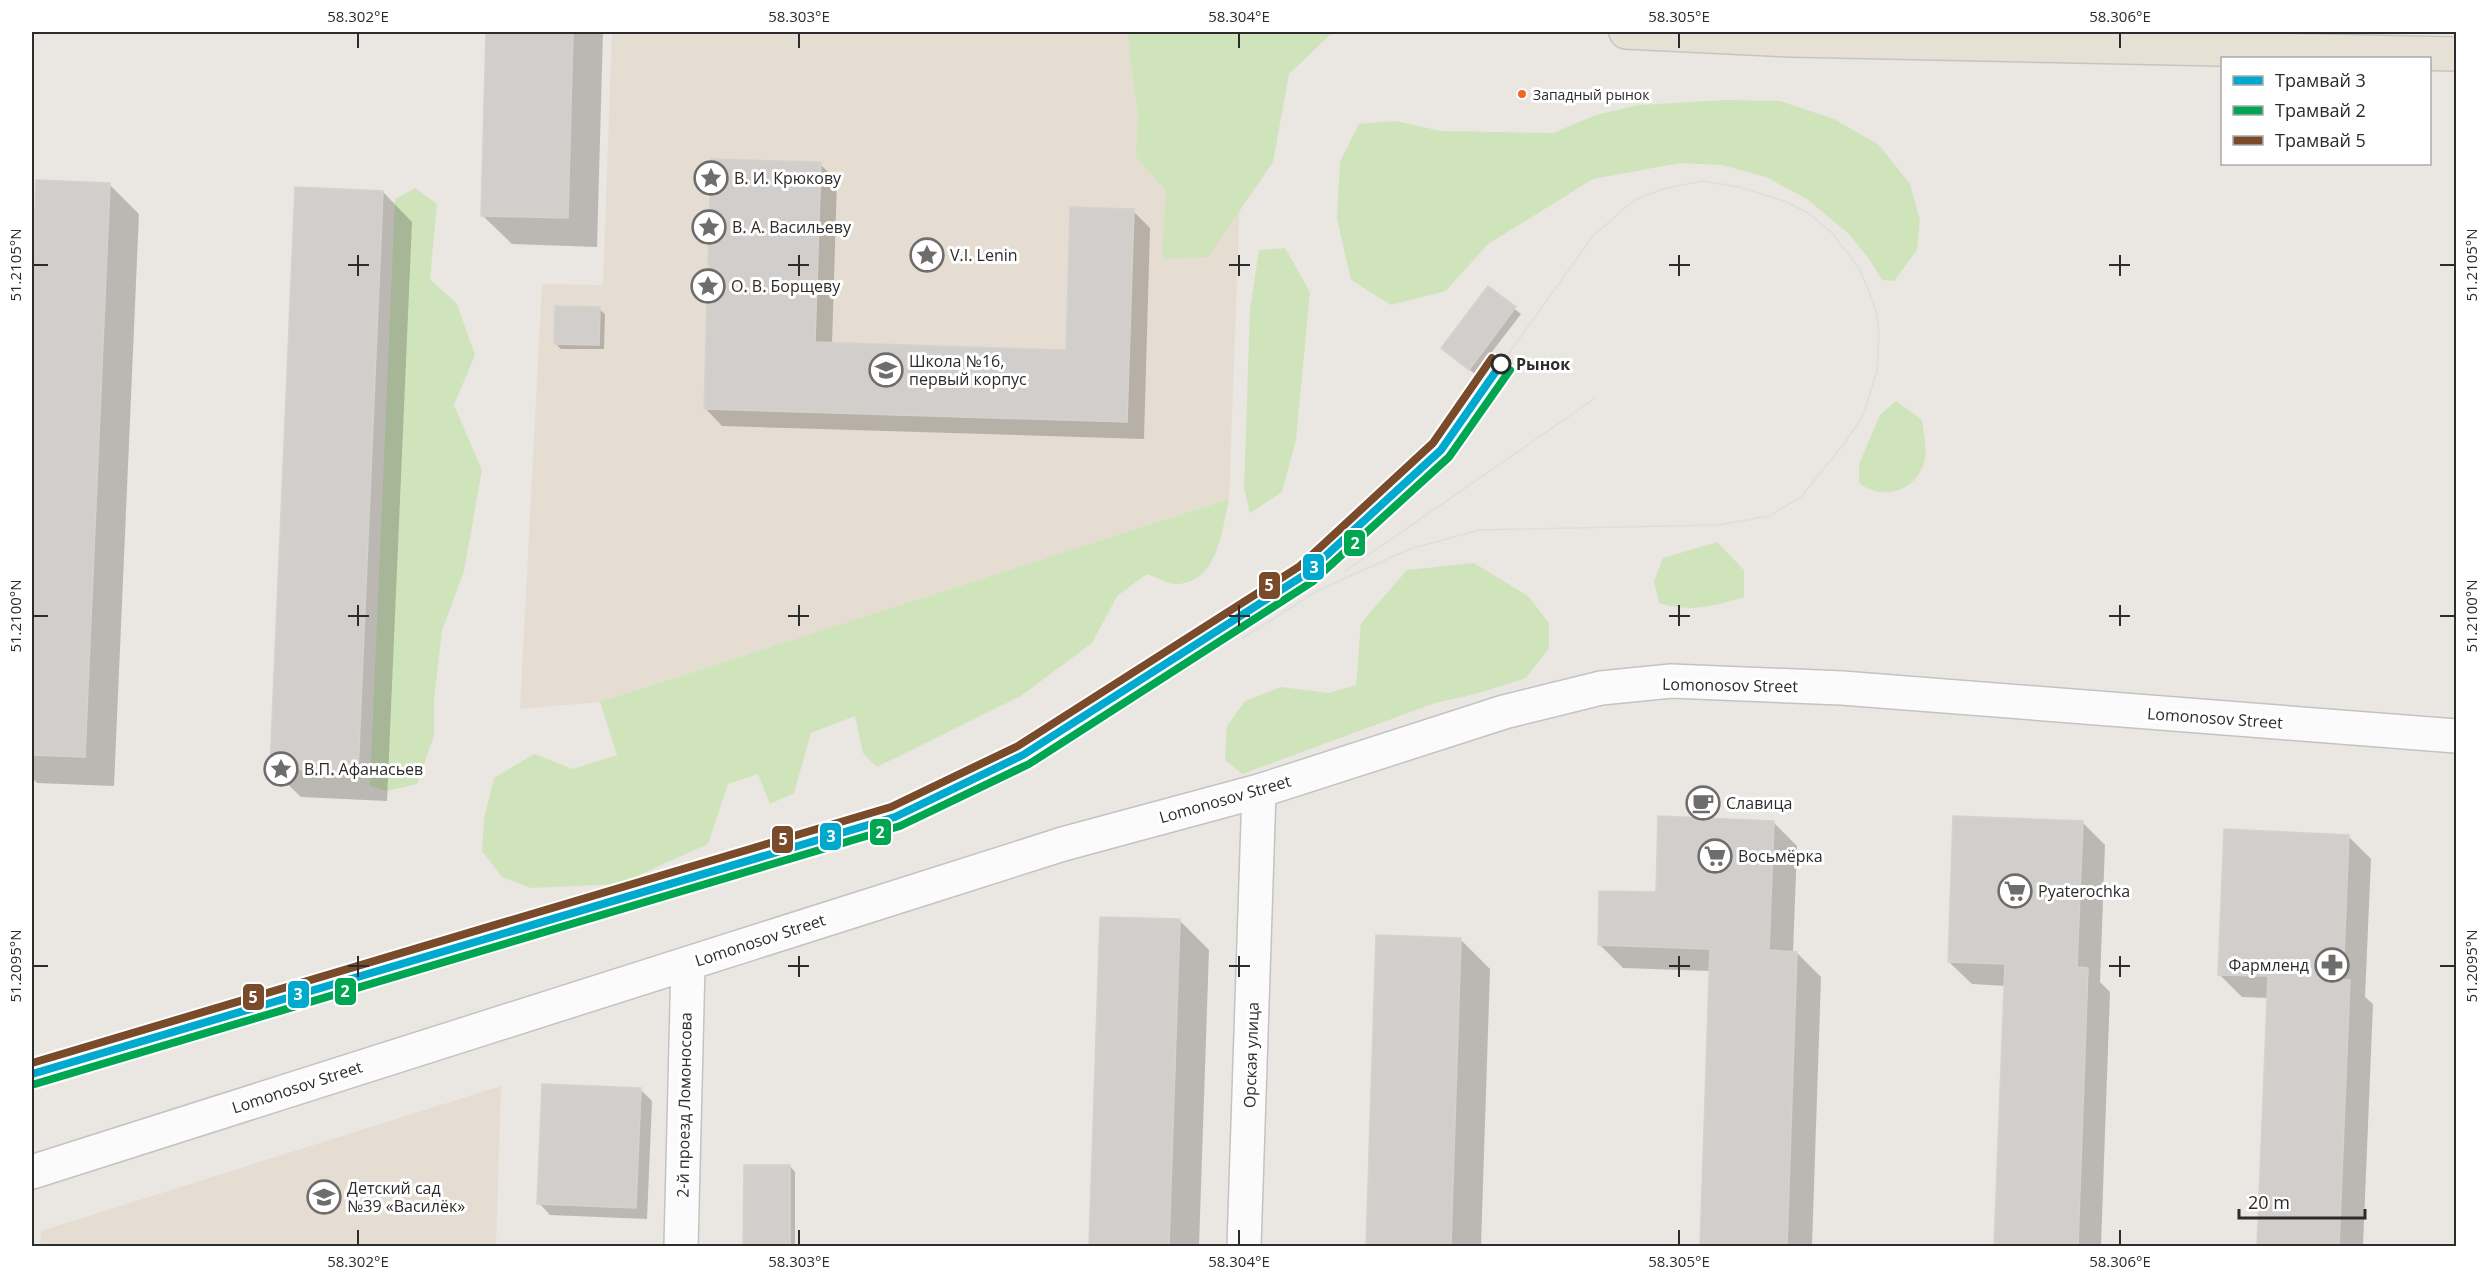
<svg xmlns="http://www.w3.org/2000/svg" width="2488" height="1278" viewBox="0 0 2488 1278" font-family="'Open Sans',sans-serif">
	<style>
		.education { fill: #e5ddd1 }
		.green { fill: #d0e4bc }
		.shadow { fill: #0003 }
		.building { fill: #d1cecc; stroke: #d5d2ce; stroke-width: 1.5 }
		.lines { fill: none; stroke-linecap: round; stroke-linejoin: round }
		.minor-casing { stroke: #c4c3c3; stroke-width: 36 }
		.major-casing { stroke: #c6c4c2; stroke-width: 36 }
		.minor { stroke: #fcfbfb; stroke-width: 33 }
		.major { stroke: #e7e1d5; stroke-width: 33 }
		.tram { stroke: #dededf; stroke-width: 1.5 }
		.tram-1-casing { stroke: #fff; stroke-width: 12 }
		.tram-2-casing { stroke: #fff; stroke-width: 12 }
		.tram-3-casing { stroke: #fff; stroke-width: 12 }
		.tram-1 { stroke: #00a9ce; stroke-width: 8 }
		.tram-2 { stroke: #00a651; stroke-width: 8 }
		.tram-3 { stroke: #7a4b2a; stroke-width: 8 }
		.ticks { fill: none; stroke: #2c2c2c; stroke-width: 2 }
		.bus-dot { fill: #f26522; stroke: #fff; stroke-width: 2 }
		.stop-dot { fill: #fff; stroke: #2c2c2c; stroke-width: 3 }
		.labels { text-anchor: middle; stroke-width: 6; stroke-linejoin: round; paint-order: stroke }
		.bus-label { font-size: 14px; fill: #2c2c2c; stroke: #fff; text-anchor: start }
		.poi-label { font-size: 16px; fill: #2c2c2c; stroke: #fff; text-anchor: start }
		.stop-label { font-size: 16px; font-weight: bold; fill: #2c2c2c; stroke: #fff; text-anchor: start }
		.street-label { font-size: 16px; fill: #2c2c2c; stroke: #fff }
		.line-badge { stroke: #fff; stroke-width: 2 }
		.badge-label { font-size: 16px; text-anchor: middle; font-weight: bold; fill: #fff }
		.neatline { fill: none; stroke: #2c2c2c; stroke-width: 2 }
		.ticks-label { font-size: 15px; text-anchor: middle; fill: #2c2c2c }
	</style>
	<rect width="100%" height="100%" fill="#eae6e2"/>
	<!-- education -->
	<path class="education" d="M612,32H1246L1229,499L600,702L520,709L542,284L603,285Z
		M501,1086L496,1246H40L41,1231Z"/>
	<!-- green -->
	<path class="green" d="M1127,32H1347L1330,35L1289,74L1273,162L1208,257L1162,259L1166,191L1136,157L1138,114Z
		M1725,100L1780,101L1834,119L1879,145L1910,184L1920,220L1917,250L1894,281L1882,280L1869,259L1849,234L1807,199L1766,177L1722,165L1680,163L1593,179L1488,244L1446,291L1391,305L1351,280L1337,219L1340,162L1359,124L1396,121L1441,131L1553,133L1596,115L1639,105Z
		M415,188L437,204L430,279L457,304L475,355L454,405L482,470L464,571L442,631L434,699V736L417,784L387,791L370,786L395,199Z
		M1285,248L1310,292L1296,440L1282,492L1250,513L1244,488L1250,309L1259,250Z
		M1896,401L1922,420C1923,431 1927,446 1925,458C1919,491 1883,502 1859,483V464L1880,415Z
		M1229,499C1222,529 1219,581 1178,584C1169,585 1156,577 1147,574L1117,596L1092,643L1021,696L877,767L863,753L855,716L811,733L794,793L770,804L758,774L728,784L708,844L619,884L531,888L502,877L482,851L484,819L494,778L534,754L573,769L617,755L600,702Z
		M1717,542L1744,570V597C1714,606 1690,613 1659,603L1654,581L1663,558Z
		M1474,563L1528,596L1549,623V648L1526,678L1479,693L1435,703L1242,774L1225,760L1227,726L1245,701L1281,687L1329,693L1356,685L1361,623L1407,570Z"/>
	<!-- shadow -->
	<path class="shadow" d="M488,32H603L597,247L512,244L482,215Z
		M820,164L837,181L832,344L1067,352L1133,211L1150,228L1144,439L722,426L705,408Z
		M109,184L139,214L114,786L37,783L32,778V299Z
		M383,192L412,222L387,801L301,797L271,768Z
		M1488,288L1521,314L1475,374L1448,353Z
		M599,309L605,314L604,349H561L555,343Z
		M1773,822L1797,846L1793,953H1797L1821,977L1812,1246H1701L1711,971L1623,968L1599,944L1657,894Z
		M2082,822L2105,845L2100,982L2110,992L2101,1246H1996L2006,986L1972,984L1949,962Z
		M2348,836L2371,859L2365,997L2373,1004L2363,1246H2258L2269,998L2242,997L2219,974Z
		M1101,918L1180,921L1209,950L1199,1246H1090Z
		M1377,936L1460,939L1490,969L1481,1246H1367Z
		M640,1089L652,1101L647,1219L550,1215L539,1203Z
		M745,1166H790L795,1172V1246H745Z"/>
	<!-- building -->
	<path class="building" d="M486,32H573L568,218L481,216Z
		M711,159L821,162L815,342L1066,350L1070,207L1134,209L1127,422L704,409Z
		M36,180L110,183L85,757L32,755V300Z
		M295,187L383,191L358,772L270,768Z
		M1488,286L1516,307L1469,370L1441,348Z
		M555,306L600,307L599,345L554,344Z
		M1658,816L1774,821L1769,950L1797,952L1787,1246H1700L1710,949L1598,945L1599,891L1656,892Z
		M1953,816L2083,821L2077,967L2088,968L2078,1246H1994L2005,964L1948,962Z
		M2224,829L2349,835L2343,980H2350L2339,1246H2257L2268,976L2218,975Z
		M1100,917L1180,919L1169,1246H1089Z
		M1376,935L1461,938L1451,1246H1366Z
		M542,1084L641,1088L636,1208L537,1204Z
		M744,1165H790V1246H743Z"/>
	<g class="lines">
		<!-- minor casing -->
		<g class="minor-casing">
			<path id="minor" d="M32,1172L1063,844L1259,791L1504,712L1601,688L1671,681L1842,688L2456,736
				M681,1246L688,964
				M1244,1246L1259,791"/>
		</g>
		<!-- major casing -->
		<g class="major-casing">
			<path id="major" d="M1626,32L1791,40L2456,54"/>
		</g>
		<!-- minor -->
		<use href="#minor" class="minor"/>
		<!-- major -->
		<use href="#major" class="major"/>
		<!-- tram -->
		<path class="tram" d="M1345,571L1594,399
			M1243,638L1317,591L1410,549L1479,530L1718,525L1769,516L1801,497L1846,441L1863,415L1877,371L1879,331L1876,311L1867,286L1858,267L1832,233L1808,213L1784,201L1739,187L1703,181L1666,188L1634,200L1593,236L1501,364"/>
		<!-- tram-1 casing -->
		<g class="tram-1-casing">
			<path id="tram-1" d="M32,1074L895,817L1023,755L1306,574L1441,450L1501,364"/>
		</g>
		<!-- tram-2 casing -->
		<g class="tram-2-casing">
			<path id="tram-2" d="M35,1084L900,826L1029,764L1312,582L1449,457L1510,370"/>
		</g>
		<!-- tram-3 casing -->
		<g class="tram-3-casing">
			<path id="tram-3" d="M32,1063L891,807L1018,746L1300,566L1433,443L1492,358"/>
		</g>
		<!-- tram-1 -->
		<use href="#tram-1" class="tram-1"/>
		<!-- tram-2 -->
		<use href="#tram-2" class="tram-2"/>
		<!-- tram-3 -->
		<use href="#tram-3" class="tram-3"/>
	</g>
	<!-- ticks -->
	<path class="ticks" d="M358,33V48M799,33V48M1239,33V48M1679,33V48M2120,33V48M358,255V276M799,255V276M1239,255V276M1679,255V276M2120,255V276M33,265H48M348,265H369M788,265H809M1229,265H1250M1669,265H1690M2109,265H2130M2440,265H2455M358,605V626M799,605V626M1239,605V626M1679,605V626M2120,605V626M33,616H48M348,616H369M788,616H809M1229,616H1250M1669,616H1690M2109,616H2130M2440,616H2455M358,956V977M799,956V977M1239,956V977M1679,956V977M2120,956V977M33,966H48M348,966H369M788,966H809M1229,966H1250M1669,966H1690M2109,966H2130M2440,966H2455M358,1230V1245M799,1230V1245M1239,1230V1245M1679,1230V1245M2120,1230V1245"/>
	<!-- icons -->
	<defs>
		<g id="sight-ring" transform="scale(1.725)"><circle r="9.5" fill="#fff" stroke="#6e6d6c" stroke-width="1.5"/><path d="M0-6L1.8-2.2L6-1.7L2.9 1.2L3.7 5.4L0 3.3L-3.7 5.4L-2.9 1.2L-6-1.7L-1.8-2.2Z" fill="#6e6d6c"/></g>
		<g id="school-ring" transform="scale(1.725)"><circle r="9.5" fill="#fff" stroke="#6e6d6c" stroke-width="1.5"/><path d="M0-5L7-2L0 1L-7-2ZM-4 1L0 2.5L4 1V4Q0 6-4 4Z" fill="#6e6d6c"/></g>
		<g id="cafe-ring" transform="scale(1.725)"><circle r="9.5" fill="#fff" stroke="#6e6d6c" stroke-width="1.5"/><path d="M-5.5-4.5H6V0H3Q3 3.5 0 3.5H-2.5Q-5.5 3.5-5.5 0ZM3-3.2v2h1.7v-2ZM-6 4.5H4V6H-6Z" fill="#6e6d6c"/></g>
		<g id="supermarket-ring" transform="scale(1.725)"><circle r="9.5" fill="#fff" stroke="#6e6d6c" stroke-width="1.5"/><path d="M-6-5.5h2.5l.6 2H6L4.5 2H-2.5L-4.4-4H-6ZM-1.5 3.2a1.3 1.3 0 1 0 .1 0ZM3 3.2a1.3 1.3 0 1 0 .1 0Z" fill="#6e6d6c"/></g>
		<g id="pharmacy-ring" transform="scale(1.725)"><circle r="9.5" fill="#fff" stroke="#6e6d6c" stroke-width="1.5"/><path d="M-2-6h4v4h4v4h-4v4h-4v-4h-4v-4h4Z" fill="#6e6d6c"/></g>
	</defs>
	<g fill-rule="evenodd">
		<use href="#sight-ring" x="711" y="178"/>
		<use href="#sight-ring" x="709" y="227"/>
		<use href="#sight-ring" x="927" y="255"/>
		<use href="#sight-ring" x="708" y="286"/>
		<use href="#school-ring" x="886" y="370"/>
		<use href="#sight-ring" x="281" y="769"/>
		<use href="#cafe-ring" x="1703" y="803"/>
		<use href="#supermarket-ring" x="1715" y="856"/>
		<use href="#supermarket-ring" x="2015" y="891"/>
		<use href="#pharmacy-ring" x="2332" y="965"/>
		<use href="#school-ring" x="324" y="1197"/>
	</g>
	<!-- markers -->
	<circle class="bus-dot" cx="1522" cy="94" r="5"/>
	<circle class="stop-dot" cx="1501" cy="364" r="9"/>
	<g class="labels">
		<!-- bus labels -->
		<g class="bus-label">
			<text x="1533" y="100">Западный рынок</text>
		</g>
		<!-- poi labels -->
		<g class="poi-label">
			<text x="734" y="184">В. И. Крюкову</text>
			<text x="732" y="233">В. А. Васильеву</text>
			<text x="950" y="261">V.I. Lenin</text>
			<text x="731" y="292">О. В. Борщеву</text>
			<text x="909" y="367">Школа №16,<tspan x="909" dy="18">первый корпус</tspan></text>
			<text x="304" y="775">В.П. Афанасьев</text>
			<text x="1726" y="809">Славица</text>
			<text x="1738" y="862">Восьмёрка</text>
			<text x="2038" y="897">Pyaterochka</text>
			<text x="2309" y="971" text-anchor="end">Фармленд</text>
			<text x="347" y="1194">Детский сад<tspan x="347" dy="18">№39 «Василёк»</tspan></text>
		</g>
		<!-- stop labels -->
		<g class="stop-label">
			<text x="1516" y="370">Рынок</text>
		</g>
		<!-- street labels -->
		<g class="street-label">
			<text transform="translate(1730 685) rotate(1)" y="6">Lomonosov Street</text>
			<text transform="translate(2215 718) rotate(4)" y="6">Lomonosov Street</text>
			<text transform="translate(1225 799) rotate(-16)" y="6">Lomonosov Street</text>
			<text transform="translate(760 940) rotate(-18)" y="6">Lomonosov Street</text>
			<text transform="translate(1251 1055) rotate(-88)" y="6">Орская улица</text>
			<text transform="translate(297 1087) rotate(-18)" y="6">Lomonosov Street</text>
			<text transform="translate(684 1105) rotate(-89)" y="6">2-й проезд Ломоносова</text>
		</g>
	</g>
	<g class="line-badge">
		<rect x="1343" y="529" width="23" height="28" rx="6" fill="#00a651"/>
		<rect x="1302" y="553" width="23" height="28" rx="6" fill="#00a9ce"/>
		<rect x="1258" y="571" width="23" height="29" rx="6" fill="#7a4b2a"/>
		<rect x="869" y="818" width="23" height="28" rx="6" fill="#00a651"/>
		<rect x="819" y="822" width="23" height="29" rx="6" fill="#00a9ce"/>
		<rect x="771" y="825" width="23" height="29" rx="6" fill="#7a4b2a"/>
		<rect x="334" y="977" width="23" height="29" rx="6" fill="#00a651"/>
		<rect x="287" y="980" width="23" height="29" rx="6" fill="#00a9ce"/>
		<rect x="242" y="983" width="23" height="28" rx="6" fill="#7a4b2a"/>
	</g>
	<g class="badge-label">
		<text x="1355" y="549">2</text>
		<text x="1314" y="573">3</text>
		<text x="1269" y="591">5</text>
		<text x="880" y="838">2</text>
		<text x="831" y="842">3</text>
		<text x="783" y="845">5</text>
		<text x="345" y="997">2</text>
		<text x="298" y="1000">3</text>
		<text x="253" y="1003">5</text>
	</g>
	<!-- border -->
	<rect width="2488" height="1278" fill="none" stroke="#ffffff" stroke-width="66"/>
	<!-- legend -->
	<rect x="2221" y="57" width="210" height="108" fill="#ffffff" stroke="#ababab" stroke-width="1.5"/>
	<rect x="2233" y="76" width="30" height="9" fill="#00a9ce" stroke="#ababab" stroke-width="1.5"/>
	<text x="2275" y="87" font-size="18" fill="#2c2c2c">Трамвай 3</text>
	<rect x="2233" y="106" width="30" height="9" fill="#00a651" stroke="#ababab" stroke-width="1.5"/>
	<text x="2275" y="117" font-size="18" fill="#2c2c2c">Трамвай 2</text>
	<rect x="2233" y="136" width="30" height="9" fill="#7a4b2a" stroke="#ababab" stroke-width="1.5"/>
	<text x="2275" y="147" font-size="18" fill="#2c2c2c">Трамвай 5</text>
	<!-- scale -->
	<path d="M2239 1209v9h126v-9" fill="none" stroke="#2c2c2c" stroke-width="3"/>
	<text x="2248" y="1209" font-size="18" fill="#2c2c2c" stroke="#ffffff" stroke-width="4.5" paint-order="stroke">20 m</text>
	<rect x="33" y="33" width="2422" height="1212" class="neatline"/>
	<g class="ticks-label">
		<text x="358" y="22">58.302°E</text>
		<text x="799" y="22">58.303°E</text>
		<text x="1239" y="22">58.304°E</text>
		<text x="1679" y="22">58.305°E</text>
		<text x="2120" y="22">58.306°E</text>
		<text transform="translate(16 265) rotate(-90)" y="5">51.2105°N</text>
		<text transform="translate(2472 265) rotate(-90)" y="5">51.2105°N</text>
		<text transform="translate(16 616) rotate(-90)" y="5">51.2100°N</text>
		<text transform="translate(2472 616) rotate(-90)" y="5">51.2100°N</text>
		<text transform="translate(16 966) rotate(-90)" y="5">51.2095°N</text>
		<text transform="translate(2472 966) rotate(-90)" y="5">51.2095°N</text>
		<text x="358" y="1267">58.302°E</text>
		<text x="799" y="1267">58.303°E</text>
		<text x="1239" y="1267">58.304°E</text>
		<text x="1679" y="1267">58.305°E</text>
		<text x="2120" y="1267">58.306°E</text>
	</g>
</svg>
